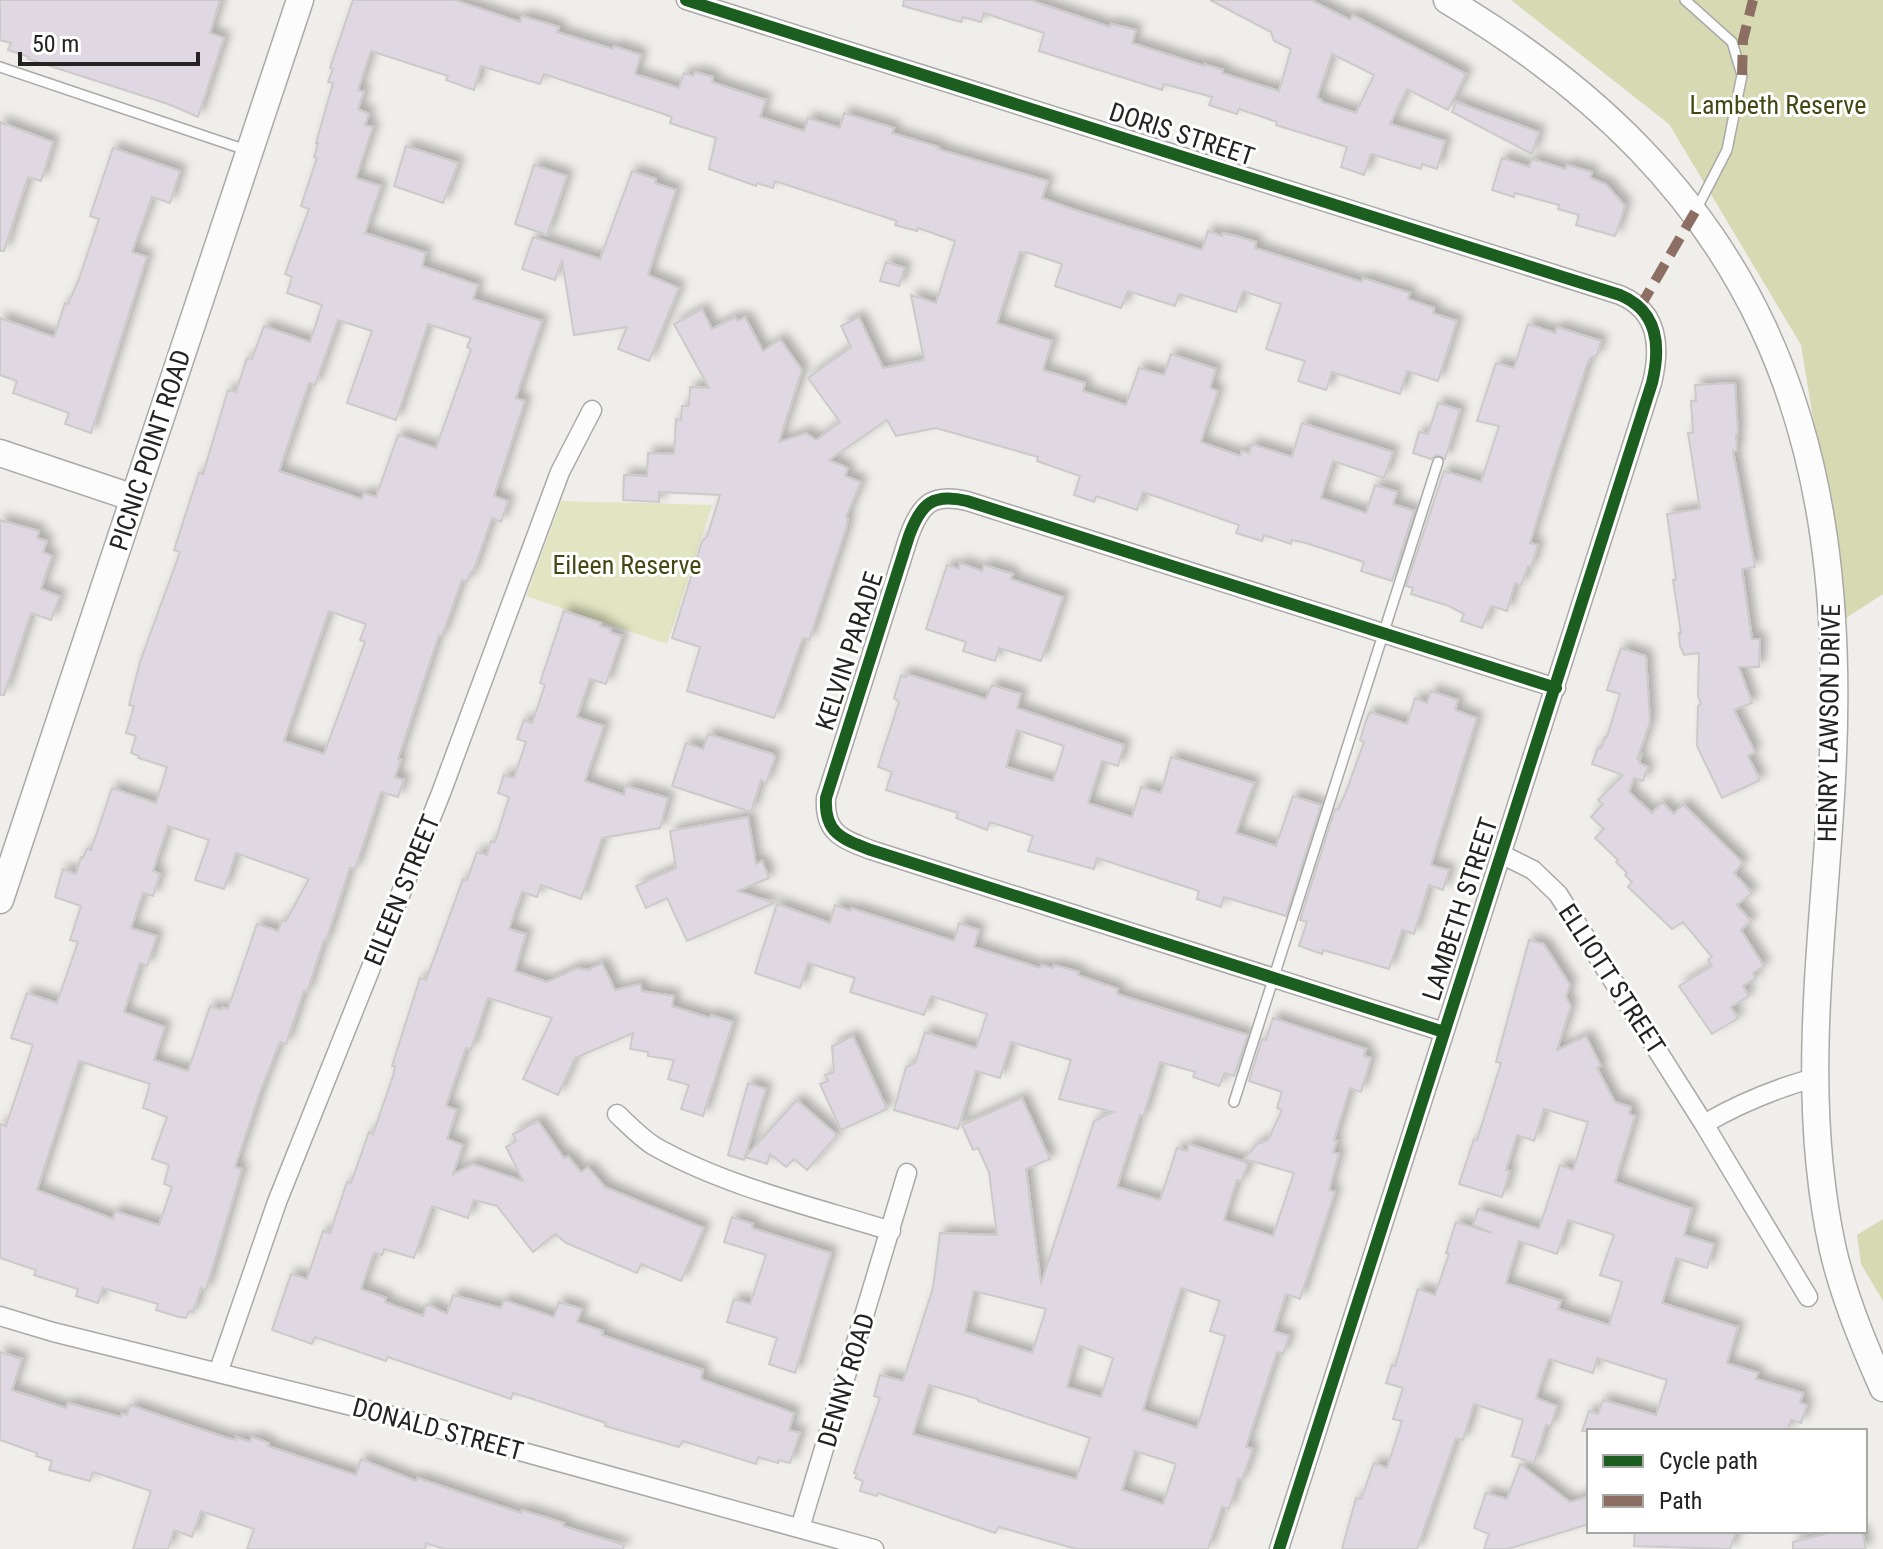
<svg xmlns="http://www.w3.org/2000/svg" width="1883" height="1549" viewBox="0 0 1883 1549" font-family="'Roboto Condensed',sans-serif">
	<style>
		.green { fill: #e2e5c2 }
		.forest { fill: #d6d9b2 }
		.building { fill: #dfd7e1; stroke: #cbcac9; stroke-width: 2; fill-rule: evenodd; filter: url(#shadow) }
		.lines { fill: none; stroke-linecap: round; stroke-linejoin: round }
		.lane-casing { stroke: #aaa9a7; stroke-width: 12 }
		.street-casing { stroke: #aaa9a7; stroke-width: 21 }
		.secondary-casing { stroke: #aaa9a7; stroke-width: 29 }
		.lane { stroke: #fdfcfc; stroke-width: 9 }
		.street { stroke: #fdfcfc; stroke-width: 18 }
		.secondary { stroke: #fdfcfc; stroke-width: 26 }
		.quiet { stroke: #8d6e63; stroke-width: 10; stroke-dasharray: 20 10; stroke-linecap: butt }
		.cycleway-casing { stroke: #fff; stroke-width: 17 }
		.cycleway { stroke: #1b5e20; stroke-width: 12 }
		.labels { text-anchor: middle; stroke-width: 6; stroke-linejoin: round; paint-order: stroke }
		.park-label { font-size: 26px; fill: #454815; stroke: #fff }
		.street-label { font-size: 26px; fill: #242321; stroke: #fff }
	</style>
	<defs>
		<filter id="shadow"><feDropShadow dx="6" dy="-6" stdDeviation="4" flood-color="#0004"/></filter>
	</defs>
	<rect width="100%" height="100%" fill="#efeeeb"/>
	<!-- green -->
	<path class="green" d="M561,501L712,505L667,644L526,596Z"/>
	<!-- forest -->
	<path class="forest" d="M1511,0H1883V594L1846,618L1801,345L1669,124Z
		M1883,1219V1301L1861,1264L1857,1235Z"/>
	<!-- building -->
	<path class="building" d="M0,0H220L210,33L224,38L198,117L168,104L28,59L29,57L8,50L11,43L0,40Z
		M353,0H455L520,22L522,16L559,27L557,32L613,49L614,46L641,55L635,74L679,88L684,73L693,76L695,72L713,77L712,82L766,100L760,117L804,131L808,118L840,128L844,113L894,128L892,133L939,147L938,149L1048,181L1042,198L1075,210L1202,250L1208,231L1222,236V233L1236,236L1256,242L1255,248L1362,282L1363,278L1410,293L1408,299L1434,308L1433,313L1457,321L1438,381L1407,371L1400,394L1332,372L1326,390L1298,381L1305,361L1266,349L1281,304L1243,291L1236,312L1179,294L1175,306L1128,291L1121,308L1055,286L1062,264L1026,252L1025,254L1020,252L997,323L1052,341L1043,370L1085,383L1083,391L1126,405L1139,368L1164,375L1171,354L1216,369L1210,388L1218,391L1201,442L1240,456L1242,451L1249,453L1252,444L1292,457L1302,423L1393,452L1384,478L1333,461L1321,498L1366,513L1375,485L1397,492L1393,504L1414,511L1392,581L1361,571L1364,562L1306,543L1292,540L1291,544L1264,535L1262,541L1236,533L1239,525L1143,492L1137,510L1096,496L1094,502L1074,495L1080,476L1037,461L1038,457L936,428L896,436L887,420L829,460L848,468L845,476L861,482L846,517L848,518L846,529L809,640L803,638L774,718L687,691L700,647L672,638L702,541L707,537L720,495L659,492V502L623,500L624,475L647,476L648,453L674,454L676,419L681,420L682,406H689L690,387L709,388L674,324L702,309L712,329L735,317L738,321L745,317L763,351L780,339L802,370L779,442L806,433L816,440L840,422L808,378L851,347L841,326L859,317L883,368L924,360L911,295L936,303L955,241L918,228L917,231L895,225L897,221L775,181L773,188L757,183L756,186L709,169L716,138L670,123L672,117L661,113L544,74L540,84L481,66L474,90L446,80L448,76L371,51L358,90L364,92L358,109L369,114L365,125L373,127L356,178L381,186L365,233L426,253L422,266L478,285L473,299L542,321L516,398L525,401L494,496L508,501L501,522L492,518L473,572H471L467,582L462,580L442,636L439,635L398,759L401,760L395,777L404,780L398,797L381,792L355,869L350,868L326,941L324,940L307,992L304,991L286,1044L280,1042L260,1092L235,1167L242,1169L206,1290L201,1288L193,1312L189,1311L186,1318L179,1317L156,1310L158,1304L103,1288L98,1303L76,1296L78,1289L34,1275L36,1270L0,1258V1124L6,1126L33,1045L11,1038L27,993L57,1003L78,942L70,940L81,906L55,897L63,869L76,874L81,857L83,858L87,849L91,850L112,788L156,803L167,767L138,758L139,756L131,753L136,736L126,733L134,706L129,705L140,662L180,552L174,550L199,473L203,474L228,390L236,392L247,358L252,359L264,326L310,342L322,305L287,293L292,277L285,274L309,209L301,206L317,158L314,157L318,143H316L333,83L328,82L333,69L330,68ZM338,320L372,331L347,403L396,420L428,324L471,338L467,347L471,349L436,448L398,435L376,497L364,493L362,499L279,471L309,383L315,385ZM329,611L366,624L360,640L365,642L324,754L284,741ZM168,826L209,840L195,880L224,889L236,853L309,879L286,921L282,920L278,931L257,924L228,1009L222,1007L221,1010L210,1006L188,1071L154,1060L165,1027L124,1012L140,963L147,966L157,936L131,928L143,893L153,896L160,874L153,871ZM79,1061L150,1084L143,1108L167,1117L152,1159L169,1165L164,1184L172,1187L159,1225L115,1211L113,1219L37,1190Z
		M904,0H1030L1110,27L1111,24L1136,30L1132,43L1204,66V64L1223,70L1222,73L1279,91L1291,49L1274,41L1271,32L1210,0H1311L1350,20L1353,15L1466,74L1448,110L1407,89L1390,124L1445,141L1437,169L1422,164L1421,169L1371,154L1364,175L1341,167L1347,147L1276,125L1277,122L1239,109L1237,114L1209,105L1212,97L1164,84L1162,90L1039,51L1044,33L984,13L981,22L963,17L961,22L903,6ZM1332,54L1374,75L1356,113L1322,102V100L1317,98Z
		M1456,102L1539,132L1532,154L1452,112Z
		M0,122L53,142L41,181L28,177L4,251H0Z
		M406,146L458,163L443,203L394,186Z
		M113,148L180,171L170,203L152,197L132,252L147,257L91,433L65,424L69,413L13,393L17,381L0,375V318L54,337L65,303L68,304L79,279L99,219L90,216Z
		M1502,158L1529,167L1532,159L1565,169L1567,165L1592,172L1590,178L1606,184L1625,206L1615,236L1576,225L1579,215L1558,209L1559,205L1515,193L1514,197L1492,190Z
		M534,165L567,176L547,235L515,224Z
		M632,171L656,179L655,183L676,190L648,275L679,288L649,361L618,349L627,327L574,335L562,260L555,280L522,269L533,237L600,259Z
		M886,262L905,268L899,286L880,281Z
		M1528,324L1555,333L1557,327L1601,341L1597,355L1590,358L1587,365L1555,462L1530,543L1538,545L1531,567L1528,566L1521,585L1515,583L1507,611L1491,606L1482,628L1461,621L1464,614L1449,606L1411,594L1413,588L1406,586L1444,471L1481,482L1499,426L1477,421L1496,363L1514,368Z
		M1735,383L1738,435H1736L1737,451H1733L1755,567L1742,569L1752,639H1760L1759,667H1739L1752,703L1734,710L1755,752L1748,756L1760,780L1722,798L1697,746L1698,706L1701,704L1698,696L1699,653L1684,655L1680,646L1679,633H1681L1673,580H1676L1667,514L1700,509L1688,433H1693L1691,401H1696L1695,385Z
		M1438,403L1460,410L1445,459L1437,455L1431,459L1413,453L1419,432L1428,434Z
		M0,520L39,531L37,538L47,541L43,552L52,556L41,589L60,596L51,620L31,613L4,695H0Z
		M960,563L982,571L984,565L1013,574L1011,579L1063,597L1041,661L999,648L995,661L963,651L966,642L926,629L947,565L959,569Z
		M564,611L601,623L600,626L611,629L610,632L622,636L606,684L590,679L577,717L604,726L585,781L624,795L626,786L668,798L660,828L602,838L581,899L541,885L537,897L522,892L509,929L526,934L515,971L547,982L577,968L588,970L602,963L615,990L640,984L642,991L674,996L672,1006L710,1018L711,1015L733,1022L703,1116L681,1109L689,1085L668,1079L674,1060L648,1056V1052L630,1049L633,1033L575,1058L558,1095L523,1079L552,1018L488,998L471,1049L466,1048L446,1106L457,1110L447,1139L463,1145L453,1174L473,1164L523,1181L506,1147L516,1141L513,1134L538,1121L564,1158L568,1156L581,1172L588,1167L605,1187L704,1228L681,1281L641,1264L637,1273L566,1243L555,1234L533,1252L497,1206L474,1200L468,1218L432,1206L414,1258L384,1249L382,1255L374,1253L361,1289L386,1298L385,1302L423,1316L427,1304L447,1314L453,1295L501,1308L504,1300L554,1317L559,1302L582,1309L577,1322L603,1331L602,1335L703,1370L701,1378L703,1380L794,1413L789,1430L800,1433L790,1463L779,1460L778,1463L758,1457L756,1464L683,1441L679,1447L605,1426L606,1423L523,1396L513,1393L511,1399L388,1357L386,1361L315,1337L312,1344L272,1330L291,1274L307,1279L323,1231L330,1233L347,1182L351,1183L369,1132L373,1134L393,1076L395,1066H392L420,978L426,980L463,879L467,880L477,852L487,855L491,841L495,842L509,797L498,793L504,775L514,778L526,742L517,739L524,720L532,723L545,685L540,683Z
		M1621,648L1646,656L1650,722L1637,760L1641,756L1639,763L1648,767L1643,781L1634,778L1629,792L1652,813L1662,802L1674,814L1683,804L1743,863L1734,873L1752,893L1737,905L1751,921L1741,930L1764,966L1753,973L1756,978L1743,986L1749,996L1731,1007L1738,1018L1712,1034L1679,986L1712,966L1708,960L1712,957L1683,922L1672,929L1628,887L1632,882L1625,875L1627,873L1616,862L1618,860L1595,838L1604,829L1591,817L1603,804L1598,800L1623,775L1592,764L1598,747L1601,748L1605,737H1607L1620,694L1607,690Z
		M907,674L986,699L992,685L1021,694L1017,708L1124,745L1118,766L1102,761L1088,803L1132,817L1141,787L1161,793L1171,757L1254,783L1236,833L1276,846L1293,796L1321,805L1286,916L1224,897L1221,907L1197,899L1199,891L1097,858L1094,869L1028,851L1033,836L990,822L987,830L956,818L958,813L886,790L892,772L878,767L899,702L894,698L901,676L906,677ZM1017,730L1064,746L1053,781L1006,767Z
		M1431,691L1458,700L1455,710L1477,718L1431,865L1449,870L1443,890L1429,885L1414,934L1402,930L1389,969L1323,950L1322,954L1299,946L1307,922L1300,920L1335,809L1338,810L1346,792L1364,742L1360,740L1367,718L1370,712L1407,724L1415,698L1427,703Z
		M708,734L773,754L775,757L766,784L761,780L751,812L672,786L686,743L703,749Z
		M748,817L756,864L762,861L769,878L738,891L774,903L687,941L667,898L646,908L636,886L676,868L670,831Z
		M777,904L830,923L835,905L850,911L851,908L954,941L959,923L979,930L974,947L1040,968L1041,965L1053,968L1054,965L1079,972L1078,975L1118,989L1117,994L1248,1035L1234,1076L1225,1073L1219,1086L1193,1077L1195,1072L1160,1062L1143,1117L1140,1115L1117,1187L1160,1200L1177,1148L1187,1151L1189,1144L1248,1163L1242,1181L1237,1180L1224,1220L1273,1236L1294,1173L1244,1159L1257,1144L1268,1140L1282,1110L1277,1108L1282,1092L1249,1081L1262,1039L1266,1040L1273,1018L1366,1049L1364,1056L1371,1058L1361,1092L1350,1088L1334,1140L1337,1141L1333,1152L1339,1154L1329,1190L1335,1192L1300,1299L1286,1294L1274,1331L1289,1336L1283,1354L1277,1352L1246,1447L1253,1449L1242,1480L1238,1479L1229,1509L1222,1507L1208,1549H1076L999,1527L995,1533L878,1493L877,1496L860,1491L863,1481L855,1478L857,1474L854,1473L880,1398L874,1396L880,1375L903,1381L933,1288L940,1233L997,1235L989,1172L978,1148L973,1150L962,1125L1022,1098L1050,1159L1026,1169L1041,1284L1094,1121L1113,1112L1059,1099L1071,1060L1011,1042L1000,1078L976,1071L958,1129L894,1110L906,1067L915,1063L925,1032L976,1048L987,1014L931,996L924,1015L850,992L855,978L808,963L800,988L755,973ZM1181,1288L1220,1301L1210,1331L1225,1336L1197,1428L1143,1410ZM974,1291L1046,1309L1032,1353L965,1332ZM1079,1346L1113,1358L1101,1397L1067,1387ZM929,1385L978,1399V1401L1090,1438L1076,1479L913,1434ZM1135,1451L1176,1464L1163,1504L1122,1490Z
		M1529,940L1544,944L1570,985L1566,997L1571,1006L1557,1050L1586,1036L1601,1066L1597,1068L1615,1102L1631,1107L1629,1114L1635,1116L1615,1182L1692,1209L1684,1235L1714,1244L1707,1268L1676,1258L1662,1303L1738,1327L1727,1363L1758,1373L1756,1379L1803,1393L1800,1403L1807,1405L1801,1423L1791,1420L1787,1431H1582L1589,1411L1598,1414L1603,1400L1656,1415L1667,1380L1597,1358L1593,1373L1549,1359L1536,1398L1557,1406L1551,1426L1546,1425L1534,1463L1512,1456L1523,1420L1474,1404L1463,1440L1456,1438L1417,1549H1342L1356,1498L1361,1499L1374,1463L1387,1468L1402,1421L1393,1419L1403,1388L1386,1383L1392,1365L1395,1366L1418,1289L1435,1295L1449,1254L1446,1253L1456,1222L1492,1233L1473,1225L1478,1209L1539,1229L1560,1165L1573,1170L1588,1122L1544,1109L1534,1141L1517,1135L1506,1170L1510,1171L1502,1197L1459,1184L1474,1139L1477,1140L1501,1063L1496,1062ZM1568,1220L1614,1235L1600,1275L1622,1282L1609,1325L1558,1309L1561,1301L1506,1283L1519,1241L1557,1254Z
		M853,1036L887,1109L841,1130L820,1084L828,1081L825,1075L834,1072L832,1046Z
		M748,1083L766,1089L744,1160L728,1155Z
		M797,1100L837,1135L807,1170L794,1159L786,1167L770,1154L767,1164L745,1157Z
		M732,1217L753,1224L752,1228L831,1253L795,1373L769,1364L777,1338L727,1322L734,1299L750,1304L766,1255L724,1242Z
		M0,1352L22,1359L12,1390L66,1408L68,1403L121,1417L122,1413L127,1415L130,1405L227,1438L236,1440V1437L250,1442L252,1437L269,1443L268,1446L356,1475L361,1459L416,1481L418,1478L521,1513L522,1510L564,1523L563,1526L624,1545L623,1549H444L426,1543L425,1549H247L254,1529L201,1511L192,1537L174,1530L168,1549H133L151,1491L93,1472L90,1481L49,1470L52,1461L36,1456L37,1453L0,1440Z
		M1520,1464L1570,1502L1589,1496V1524L1508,1549H1484L1489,1534L1474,1528L1486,1493L1507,1499Z
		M1635,1531H1736L1730,1549L1634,1546Z
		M1837,1531H1862L1866,1549H1793V1542Z"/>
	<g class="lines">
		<!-- lane casing -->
		<g class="lane-casing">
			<path id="lane" d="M1685,0L1732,42L1742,75L1727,150L1695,212
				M0,67L246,150
				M1234,1102L1438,462"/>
		</g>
		<!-- street casing -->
		<g class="street-casing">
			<path id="street" d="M686,0L1620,295C1658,311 1661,346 1652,383L1279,1549
				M1501,854L1533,870L1558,894L1704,1124L1808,1297
				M1444,1032L871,850C842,839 824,833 826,798L909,536C921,503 933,493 967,501L1556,688
				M617,1114C629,1125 641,1138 654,1146C724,1186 814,1207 891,1231
				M1704,1124C1740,1103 1774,1089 1814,1078
				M0,1316L53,1332L404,1419L874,1549
				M218,1373L277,1202L441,793L560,472L592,410
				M800,1528L907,1173"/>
		</g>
		<!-- secondary casing -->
		<g class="secondary-casing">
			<path id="secondary" d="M1447,0C1757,184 1851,428 1832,778C1824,938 1798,1091 1833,1250C1844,1297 1863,1343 1883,1388
				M0,453L134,498
				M0,900L300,0"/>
		</g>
		<!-- lane -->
		<use href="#lane" class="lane"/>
		<!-- street -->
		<use href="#street" class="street"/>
		<!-- secondary -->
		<use href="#secondary" class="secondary"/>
		<!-- quiet -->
		<path class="quiet" d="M1742,75L1743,40L1753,0
			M1640,307L1695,212"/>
		<!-- cycleway casing -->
		<g class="cycleway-casing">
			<path id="cycleway" d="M686,0L1620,295C1658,311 1661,346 1652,383L1279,1549
				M1444,1032L871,850C842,839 824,833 826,798L909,536C921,503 933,493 967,501L1556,688"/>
		</g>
		<!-- cycleway -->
		<use href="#cycleway" class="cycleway"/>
	</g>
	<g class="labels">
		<!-- park labels -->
		<g class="park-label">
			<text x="1778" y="114">Lambeth Reserve</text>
			<text x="627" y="574">Eileen Reserve</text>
		</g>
		<!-- street labels -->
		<g class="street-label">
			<text transform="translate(1182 134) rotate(18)" y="9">DORIS STREET</text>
			<text transform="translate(150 450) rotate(-72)" y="9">PICNIC POINT ROAD</text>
			<text transform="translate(849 651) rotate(-72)" y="9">KELVIN PARADE</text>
			<text transform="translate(1829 723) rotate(-89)" y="9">HENRY LAWSON DRIVE</text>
			<text transform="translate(402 890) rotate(-68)" y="9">EILEEN STREET</text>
			<text transform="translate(1460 909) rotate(-72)" y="9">LAMBETH STREET</text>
			<text transform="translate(1612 979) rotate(57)" y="9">ELLIOTT STREET</text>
			<text transform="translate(846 1380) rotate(-73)" y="9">DENNY ROAD</text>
			<text transform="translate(438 1429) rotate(15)" y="9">DONALD STREET</text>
		</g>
	</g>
	<!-- legend -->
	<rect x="1587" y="1429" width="280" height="104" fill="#ffffff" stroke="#a7a7a6" stroke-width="2"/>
	<rect x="1603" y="1455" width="40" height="12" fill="#1b5e20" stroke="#a7a7a6" stroke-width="2"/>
	<text x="1659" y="1469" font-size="24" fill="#242321">Cycle path</text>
	<rect x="1603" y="1495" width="40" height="12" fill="#8d6e63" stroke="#a7a7a6" stroke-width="2"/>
	<text x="1659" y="1509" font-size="24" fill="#242321">Path</text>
	<!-- scale -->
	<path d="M20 52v12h178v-12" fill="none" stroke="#242321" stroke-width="4"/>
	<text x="32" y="52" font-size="24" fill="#242321" stroke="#ffffff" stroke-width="6" paint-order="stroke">50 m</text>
</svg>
